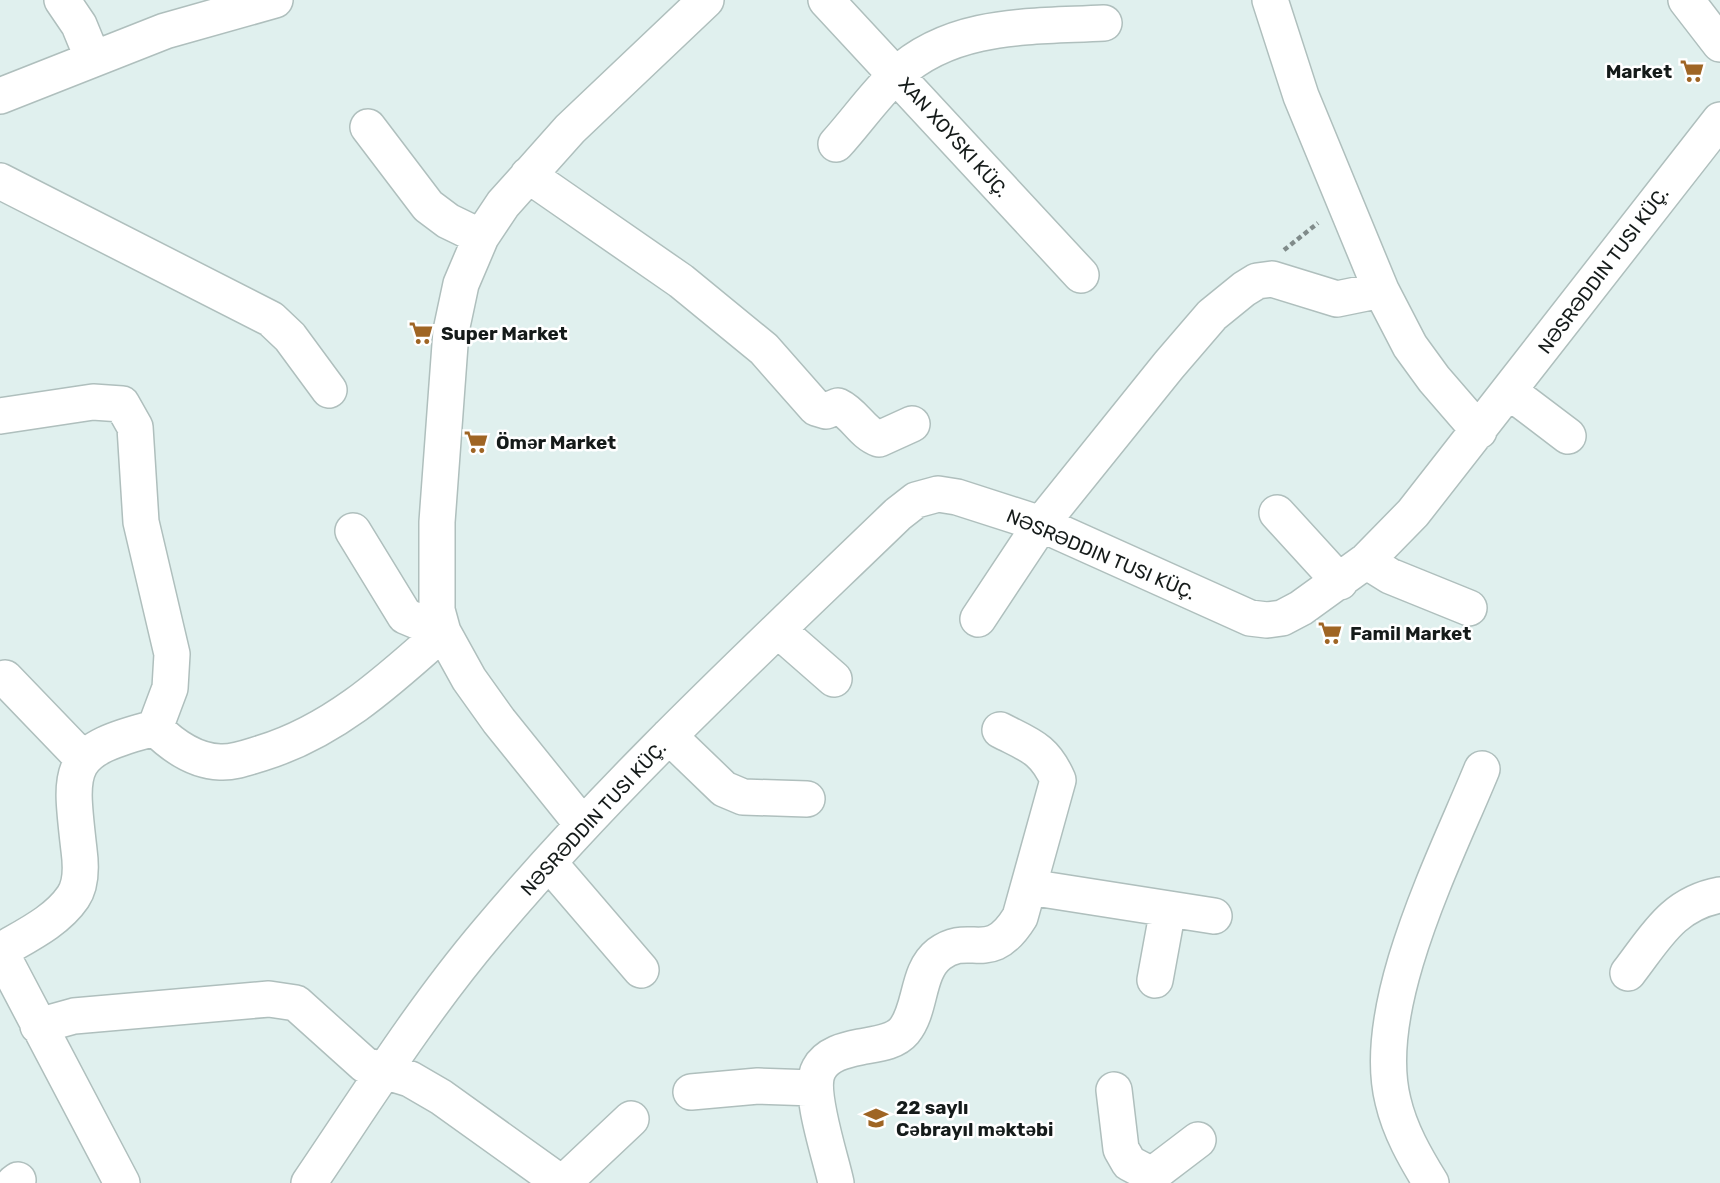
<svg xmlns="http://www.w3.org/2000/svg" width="1720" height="1183" viewBox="0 0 1720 1183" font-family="Rubik,sans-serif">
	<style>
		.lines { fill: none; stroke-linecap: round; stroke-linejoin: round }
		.minor-casing { stroke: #afbfbd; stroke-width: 38 }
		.path { stroke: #808b8a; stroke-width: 4.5; stroke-dasharray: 5 3.5; stroke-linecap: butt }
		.minor { stroke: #fff; stroke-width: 35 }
		.labels { text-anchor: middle; stroke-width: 5; stroke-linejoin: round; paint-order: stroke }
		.poi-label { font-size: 19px; font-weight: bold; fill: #151b1a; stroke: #fff; text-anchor: start }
		.street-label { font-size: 19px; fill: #151b1a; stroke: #fff }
	</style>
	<rect width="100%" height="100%" fill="#e0f0ee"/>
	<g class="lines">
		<!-- minor casing -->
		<g class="minor-casing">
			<path id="minor" d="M62,0L79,25L93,59
				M826,0L1081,275
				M1270,0L1301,96L1381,290L1410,346L1434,379L1479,431
				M1686,0L1720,44
				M0,96L165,31L275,0
				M368,127L428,206L448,221L481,237
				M836,144C856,122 874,96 896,75C953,22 1032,27 1104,23
				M528,175L681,281L764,349L816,408L826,411L838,406C855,414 862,433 879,439L912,424
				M0,181L271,319L290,337L329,390
				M1510,392L1568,436
				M0,416L93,402L122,404L135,427L141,522L172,654L170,688L155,728
				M1277,513L1340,582
				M1366,561L1390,576L1469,608
				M978,619L1041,524L1169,365L1212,315L1244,289L1257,281L1272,279L1337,299L1381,290
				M778,630L834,679
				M5,678L82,758
				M669,736L724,789L743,797L807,799
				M582,824L499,721L469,679L443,632L437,610V522L451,331L461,284L481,237L503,204L570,129L706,0
				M550,864L641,970
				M1029,887L1214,916
				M0,951C25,936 56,922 73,897C82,884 81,865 79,850C69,764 66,751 155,728C172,745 194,761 220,762C233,763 249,757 262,753C334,731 388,681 443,632L405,616L353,531
				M0,951L122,1183
				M1628,973C1656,937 1672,904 1720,895
				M1155,980L1168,909
				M38,1026L74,1016L269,999L296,1003L365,1065L410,1079L441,1097L561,1183
				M1114,1090L1121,1149L1129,1163L1152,1175L1154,1183
				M691,1092L758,1086L814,1088
				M1152,1175L1198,1140
				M14,1183L18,1180
				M309,1183C366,1099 421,1011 487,933C613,783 757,650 898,514L916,500L938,494L957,497L1041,524L1250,618L1267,620L1282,618L1301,608L1366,561L1413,513L1720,120
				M563,1183L631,1119
				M836,1183C831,1158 807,1090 819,1069C827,1054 845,1050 860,1047C875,1044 894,1043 904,1031C922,1009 916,972 939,954C971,930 989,967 1020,917L1058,780C1044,748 1029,745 1000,730
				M1431,1183C1415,1157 1400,1131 1393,1101C1369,1006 1446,857 1482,769"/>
		</g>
		<!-- path -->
		<path class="path" d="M1284,250L1318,223"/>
		<!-- minor -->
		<use href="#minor" class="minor"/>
	</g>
	<!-- icons -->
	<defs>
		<g id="supermarket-bare" transform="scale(1.89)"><path d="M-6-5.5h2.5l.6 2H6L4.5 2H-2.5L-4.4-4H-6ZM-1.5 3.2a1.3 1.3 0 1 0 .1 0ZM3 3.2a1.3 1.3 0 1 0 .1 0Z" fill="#9f6524" stroke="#fff" stroke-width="2.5" paint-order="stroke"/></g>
		<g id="school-bare" transform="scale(1.89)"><path d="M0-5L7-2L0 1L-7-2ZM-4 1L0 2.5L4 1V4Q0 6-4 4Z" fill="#9f6524" stroke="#fff" stroke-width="2.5" paint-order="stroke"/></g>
	</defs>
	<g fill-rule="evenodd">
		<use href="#supermarket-bare" x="1692" y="71"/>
		<use href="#supermarket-bare" x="421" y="333"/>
		<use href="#supermarket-bare" x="476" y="442"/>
		<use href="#supermarket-bare" x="1330" y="633"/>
		<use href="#school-bare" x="876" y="1118"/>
	</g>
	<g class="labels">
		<!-- poi labels -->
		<g class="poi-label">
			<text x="1672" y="78" text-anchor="end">Market</text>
			<text x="441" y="340">Super Market</text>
			<text x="496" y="449">Ömər Market</text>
			<text x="1350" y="640">Famil Market</text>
			<text x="896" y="1114">22 saylı<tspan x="896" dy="22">Cəbrayıl məktəbi</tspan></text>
		</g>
		<!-- street labels -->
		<g class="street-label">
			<text transform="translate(954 137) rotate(48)" y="7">XAN XOYSKI KÜÇ.</text>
			<text transform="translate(1603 270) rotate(-53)" y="7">NƏSRƏDDIN TUSI KÜÇ.</text>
			<text transform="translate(1101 554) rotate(23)" y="7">NƏSRƏDDIN TUSI KÜÇ.</text>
			<text transform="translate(593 818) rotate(-47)" y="7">NƏSRƏDDIN TUSI KÜÇ.</text>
		</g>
	</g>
</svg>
